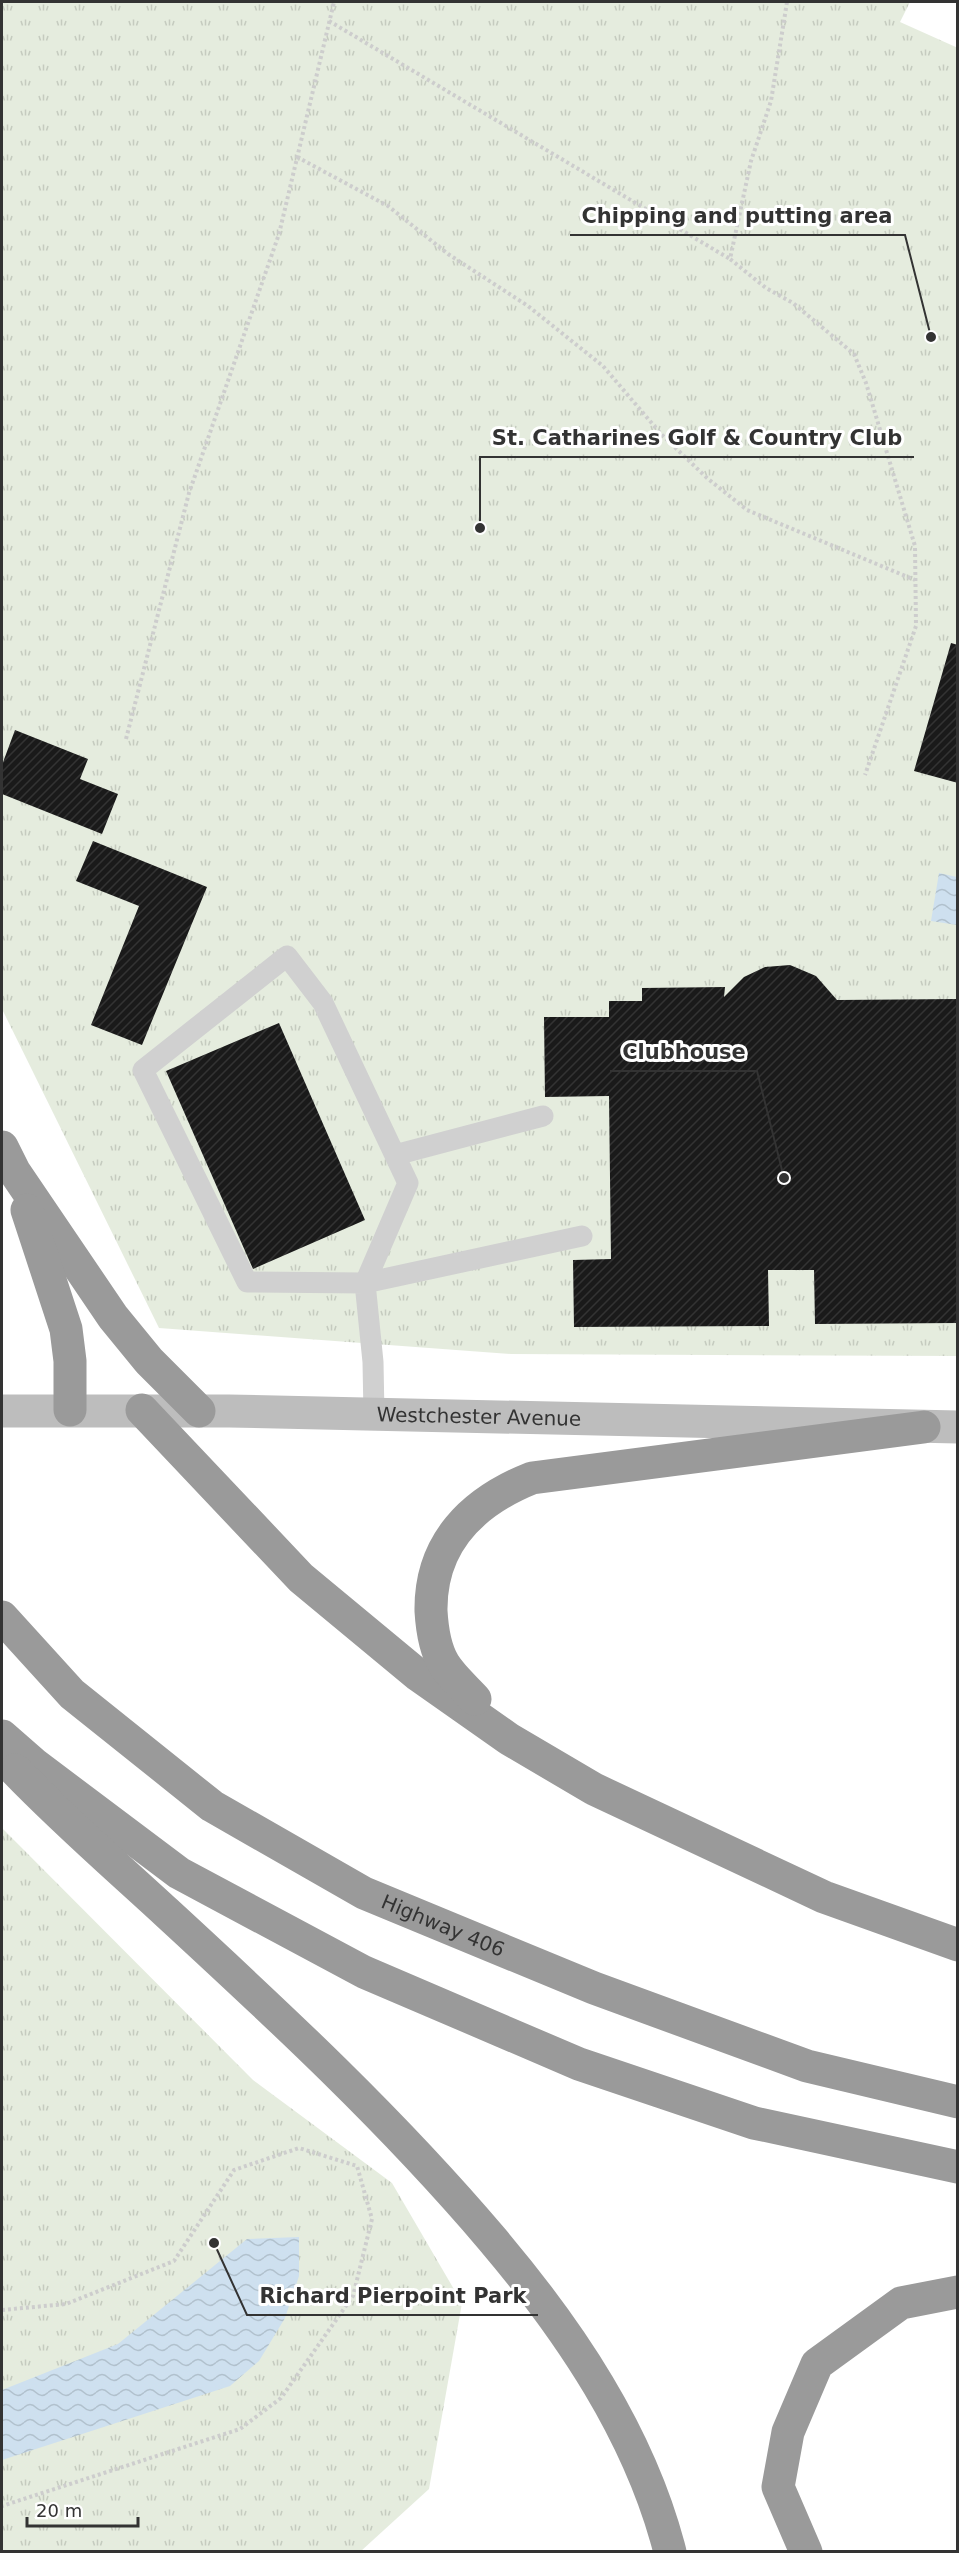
<svg xmlns="http://www.w3.org/2000/svg" width="959" height="2553" viewBox="0 0 959 2553" font-family="'DejaVu Sans',sans-serif">
	<style>
		.grass { fill: url(#grass-tufts) }
		.water { fill: url(#water-waves) }
		.building { fill: url(#building-hatch) }
		.lines { fill: none; stroke-linecap: round; stroke-linejoin: round }
		.path { stroke: #cdcdcd; stroke-width: 4; stroke-dasharray: 3 3; stroke-linecap: butt }
		.service { stroke: #d0d0d0; stroke-width: 21 }
		.secondary { stroke: #bdbdbd; stroke-width: 33 }
		.motorway { stroke: #9a9a9a; stroke-width: 33 }
		.labels { text-anchor: middle; stroke-width: 6; stroke-linejoin: round; paint-order: stroke }
		.street-label { font-size: 20px; fill: #333; stroke: #fff }
		.leader { fill: none; stroke: #333; stroke-width: 2 }
		.callout-dot { fill: #333; stroke: #fff; stroke-width: 2 }
		.callout-label { font-size: 21px; text-anchor: middle; font-weight: bold; fill: #333; stroke: #fff; stroke-width: 6; stroke-linejoin: round; paint-order: stroke }
	</style>
	<defs>
		<pattern id="grass-tufts" width="24" height="20" patternUnits="userSpaceOnUse" patternTransform="scale(1.5)"><rect width="24" height="20" fill="#e5ecde"/><path d="M3 7l-1-3M5 7V3M7 7l1-3M15 17l-1-3M17 17v-4M19 17l1-3" fill="none" stroke="#c5cbbf"/></pattern>
		<pattern id="water-waves" width="16" height="10" patternUnits="userSpaceOnUse" patternTransform="scale(1.5)"><rect width="16" height="10" fill="#cee0ef"/><path d="M0 5q4-4 8 0t8 0" fill="none" stroke="#b1c1cd"/></pattern>
		<pattern id="building-hatch" width="6" height="6" patternUnits="userSpaceOnUse" patternTransform="scale(1.5)"><rect width="6" height="6" fill="#1a1a1a"/><path d="M-1 1l2-2M0 6l6-6M5 7l2-2" fill="none" stroke="#333"/></pattern>
	</defs>
	<rect width="100%" height="100%" fill="#fff"/>
	<!-- grass -->
	<path class="grass" d="M2,2H910L900,22L958,48L957,1356L511,1354L159,1328L2,1009Z
		M2,1828L253,2080L392,2183L462,2303L429,2489L361,2551H2Z"/>
	<!-- water -->
	<path class="water" d="M939,873L957,877V925L931,921Z
		M299,2237V2276L285,2318L259,2361L230,2386L2,2460V2390L118,2344L247,2239Z"/>
	<!-- building -->
	<path class="building" d="M951,643L958,645V783L914,771Z
		M15,730L88,759L80,779L118,794L102,834L2,794V765Z
		M93,841L207,887L142,1045L91,1025L139,906L76,881Z
		M790,965L816,976L837,1000L958,999V1323L815,1324L814,1270H768L769,1326L574,1327L573,1260L611,1259L609,1096L545,1097L544,1017H609V1001H642V988L725,987L724,997L744,977L765,967Z
		M279,1023L365,1220L253,1269L166,1071Z"/>
	<g class="lines">
		<!-- path -->
		<path class="path" d="M787,2L771,101L751,161L730,259L766,288L793,303L854,354L866,383L915,546L916,626L865,775
			M329,21L730,259
			M297,157L388,206L448,254L528,306L603,366L661,434L707,478L747,510L915,580
			M126,739L189,493L279,234L334,2
			M2,2310L66,2304L174,2261L234,2170L299,2148L357,2166L372,2219L353,2296L281,2398L240,2429L2,2506"/>
		<!-- service -->
		<path class="service" d="M395,1155L543,1116
			M374,1415L373,1362L365,1283L408,1183L323,1003L287,956L143,1070L247,1282L365,1283L582,1236"/>
		<!-- secondary -->
		<path class="secondary" id="s1" d="M2,1411H229L958,1427"/>
		<!-- motorway -->
		<g class="motorway">
			<path d="M2,1147L14,1171L113,1317L149,1361L199,1411"/>
			<path d="M27,1210L66,1329L70,1361V1410"/>
			<path d="M142,1410L301,1578L418,1675L509,1739L594,1789L824,1897L958,1945"/>
			<path id="s2" d="M2,1617L72,1694L212,1806L364,1893L594,1988L807,2066L958,2102"/>
			<path d="M475,1699C465,1688 452,1677 444,1664C435,1649 432,1628 431,1611C430,1543 472,1502 532,1478L924,1427"/>
			<path d="M2,1736L34,1764L179,1873L364,1972L579,2064L754,2123L958,2167"/>
			<path d="M15,1770C63,1820 115,1865 166,1912C279,2016 392,2121 492,2239C569,2330 640,2434 670,2552"/>
			<path d="M806,2552L778,2487L788,2432L817,2364L901,2303L958,2292"/>
		</g>
	</g>
	<g class="labels">
		<!-- street labels -->
		<g class="street-label">
			<text dy="7" stroke="none"><textPath href="#s1" startOffset="477">Westchester Avenue</textPath></text>
			<text dy="7" stroke="none"><textPath href="#s2" startOffset="544">Highway 406</textPath></text>
		</g>
	</g>
	<!-- callouts -->
	<path class="leader" d="M931 337L905 235H570M480 528L480 457H914M784 1178L757 1071H610M214 2243L247 2315H538"/>
	<g class="callout-dot">
		<circle cx="931" cy="337" r="6"/>
		<circle cx="480" cy="528" r="6"/>
		<circle cx="784" cy="1178" r="6"/>
		<circle cx="214" cy="2243" r="6"/>
	</g>
	<g class="callout-label">
		<text x="737" y="223">Chipping and putting area</text>
		<text x="697" y="445">St. Catharines Golf &amp; Country Club</text>
		<text x="684" y="1059">Clubhouse</text>
		<text x="393" y="2303">Richard Pierpoint Park</text>
	</g>
	<!-- border -->
	<rect width="959" height="2553" fill="none" stroke="#333333" stroke-width="6"/>
	<!-- scale -->
	<path d="M27 2517v9h111v-9" fill="none" stroke="#333333" stroke-width="3"/>
	<text x="36" y="2517" font-size="18" fill="#333333" stroke="#ffffff" stroke-width="4.5" paint-order="stroke">20 m</text>
</svg>
